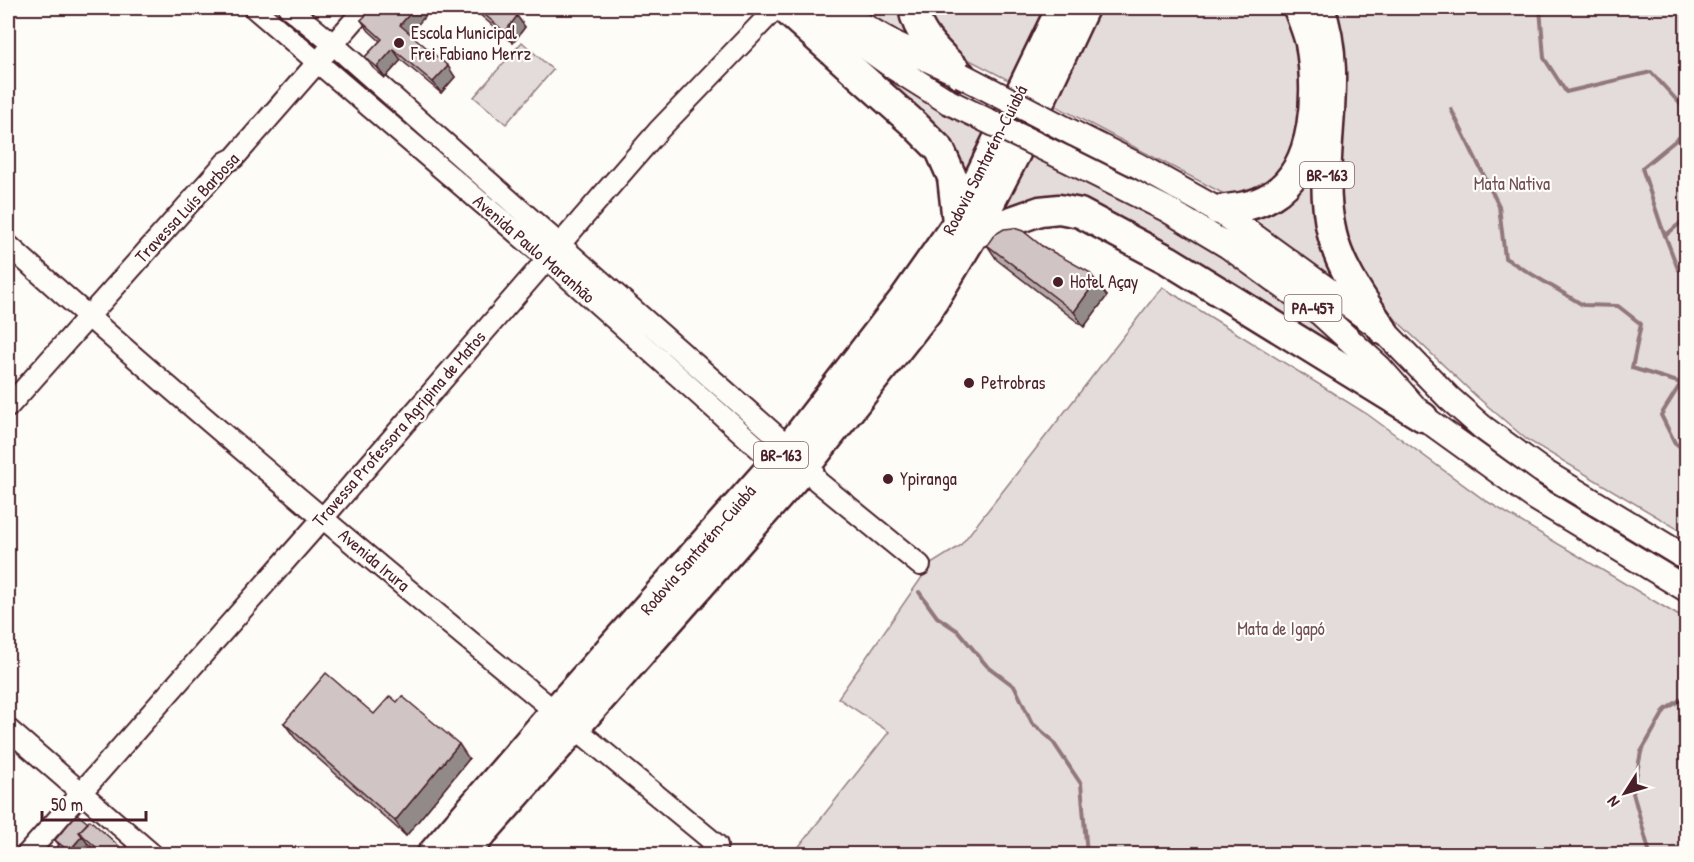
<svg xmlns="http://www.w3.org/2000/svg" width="1694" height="862" viewBox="0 0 1694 862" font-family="'Patrick Hand',sans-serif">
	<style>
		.green { fill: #e3dcda; stroke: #967e82; stroke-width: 1.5 }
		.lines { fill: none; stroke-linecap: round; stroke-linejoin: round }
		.stream { stroke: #91777b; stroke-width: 4 }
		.minor-casing { stroke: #4a1f2b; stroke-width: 24 }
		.major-casing { stroke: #4a1f2b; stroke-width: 28 }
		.highway-casing { stroke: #4a1f2b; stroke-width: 33 }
		.minor { stroke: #fdfcf7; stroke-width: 20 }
		.major { stroke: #fdfcf7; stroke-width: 24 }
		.highway { stroke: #fdfcf7; stroke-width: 28 }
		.major-bridge-casing { stroke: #4a1f2b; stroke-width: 28; stroke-linecap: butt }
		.major-bridge { stroke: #fdfcf7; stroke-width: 24 }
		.wall { fill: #b3a9a9; stroke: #4a1f2b; stroke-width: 1.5 }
		.shaded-wall { fill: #928a89; stroke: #4a1f2b; stroke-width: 1.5 }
		.building { fill: #d0c5c4; stroke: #4a1f2b; stroke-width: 1.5 }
		.poi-dot { fill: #4a1f2b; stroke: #fdfcf7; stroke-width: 2 }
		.labels { text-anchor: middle; stroke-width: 4.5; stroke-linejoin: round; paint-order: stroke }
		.shield { fill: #fdfcf7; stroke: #806168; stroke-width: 1.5 }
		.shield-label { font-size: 16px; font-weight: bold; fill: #4a1f2b }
		.poi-label { font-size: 18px; fill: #4a1f2b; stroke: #fdfcf7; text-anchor: start }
		.street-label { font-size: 18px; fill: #4a1f2b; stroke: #fdfcf7 }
		.park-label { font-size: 18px; fill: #704e57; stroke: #fdfcf7 }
	</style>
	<rect width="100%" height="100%" fill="#fdfcf7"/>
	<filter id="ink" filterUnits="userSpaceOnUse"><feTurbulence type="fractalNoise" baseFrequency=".0167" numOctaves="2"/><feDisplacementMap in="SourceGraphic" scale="12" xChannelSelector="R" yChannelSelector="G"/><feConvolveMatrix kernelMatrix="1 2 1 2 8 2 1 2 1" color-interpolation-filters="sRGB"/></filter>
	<g filter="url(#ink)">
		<!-- green -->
		<path class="green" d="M792,8L886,75L987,135L960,198L958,177Z
			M853,8H902L926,50Z
			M920,8H1043V19L1014,83L952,51Z
			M1095,8H1287L1298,45L1302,79L1298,150L1262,192L1226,195L1052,104Z
			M1330,8H1686V534L1526,439L1476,396L1397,321L1374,292L1356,263L1344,231L1337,184Z
			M522,42L553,70L506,124L474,97Z
			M1319,139L1355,300L1242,215Z
			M1028,149L1182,231L1277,294L1371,363L1423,417L1080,213L987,229Z
			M1162,287L1367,414L1483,499L1686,620V854H793L889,732L838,698L931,564L960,546Z"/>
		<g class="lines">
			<!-- stream -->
			<path class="stream" d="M1540,8L1544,58L1566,92L1651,72L1682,106L1681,136L1642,168L1661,225L1678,269L1686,271
				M1451,109L1499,206L1505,258L1583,305L1618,306L1641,324L1632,368L1681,383L1661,415L1675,443L1686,451
				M1665,236L1686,218
				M919,592L937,617L958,631L987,666L1015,687L1032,723L1051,739L1081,784L1087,854
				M1650,854L1633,793L1641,752L1665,710L1686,696"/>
			<!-- minor casing -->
			<g class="minor-casing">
				<path id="minor" d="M254,8L546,258L783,470
					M289,8L333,44L789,447L809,462L817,481L920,565
					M8,245C238,452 478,648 717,845L709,854
					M8,407L226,162L234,158L365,8
					M8,729L152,854
					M27,854L323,518L658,131L776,8"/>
			</g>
			<!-- major casing -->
			<g class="major-casing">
				<path id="major" d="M811,8L895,68L949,102
					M841,13L893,43L951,70
					M1073,133L1137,165L1218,210L1383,330L1449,398L1482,427L1541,470L1686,558
					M1064,158L1166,209L1228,246L1320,313L1379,367L1423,417L1534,497L1686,589"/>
			</g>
			<!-- highway casing -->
			<g class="highway-casing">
				<path id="highway" d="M784,8L914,124L940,150L952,177L957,222
					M913,8C918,37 941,55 961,75
					M1320,8C1347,82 1314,160 1332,234C1340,269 1364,301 1383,330
					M1218,210C1237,208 1255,206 1271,196C1318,168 1318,90 1310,43C1307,31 1302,19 1298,8
					M974,234L1040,211L1059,209L1080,213L1168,260L1423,417
					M432,854L555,711L789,447L905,297L957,223L1061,8
					M464,854L809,462L927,312L974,234L1016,153L1084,8"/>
			</g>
			<!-- minor -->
			<use href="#minor" class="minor"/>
			<!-- major -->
			<use href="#major" class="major"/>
			<!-- highway -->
			<use href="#highway" class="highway"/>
			<!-- major-bridge casing -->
			<g class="major-bridge-casing">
				<path id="major-bridge" d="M961,75L1073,133
					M949,102L1064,158"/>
			</g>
			<!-- major-bridge -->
			<use href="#major-bridge" class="major-bridge"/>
		</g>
		<!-- wall -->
		<path class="wall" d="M472,8H507L517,16L525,27L513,43Z
			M379,13L410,34L455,77L441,93L401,60L385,78L373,68L365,57L380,41L369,31L361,20Z
			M987,245L1042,246L1107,296L1084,327L997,260Z
			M284,723L469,759L406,836L295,738Z
			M88,823L129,855H100L88,844L78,855H51L59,845L55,840Z"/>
		<!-- shaded-wall -->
		<path class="shaded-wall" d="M415,8H432L408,36L400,25Z
			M517,16L525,27L513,43L505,32Z
			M393,49L401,60L385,78L377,67Z
			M448,66L455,77L441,93L433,82Z
			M1096,281L1107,296L1084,327L1074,312Z
			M459,744L469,759L406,836L395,821Z
			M82,836L88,844L78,855H71L69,852Z"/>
		<!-- building -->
		<path class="building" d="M373,8L379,13L383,8H415L400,25L448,66L433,82L393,49L377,67L365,57L382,39L361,20Z
			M477,8H507L517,16L505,32Z
			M1014,228L1023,231L1042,246L1089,272L1096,281L1074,312L987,245L994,235L1004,229Z
			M326,673L374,714L390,696L397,702L402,696L459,744L395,821L284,723Z
			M77,814L88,823L79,832L82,836L69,851L55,840Z
			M90,820L129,855H105L79,832Z
			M60,844L73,855H51Z"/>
	</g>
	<!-- markers -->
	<g class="poi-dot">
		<circle cx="399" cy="43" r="6"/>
		<circle cx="1058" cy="282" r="6"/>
		<circle cx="969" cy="383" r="6"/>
		<circle cx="888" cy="479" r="6"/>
	</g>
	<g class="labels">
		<!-- shield labels -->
		<g class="shield">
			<rect x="1300" y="162" width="54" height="26" rx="4.5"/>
			<rect x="1284.5" y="295" width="57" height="26" rx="4.5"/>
			<rect x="754" y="442" width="54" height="26" rx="4.5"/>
		</g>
		<g class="shield-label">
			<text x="1327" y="181">BR-163</text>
			<text x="1313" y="314">PA-457</text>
			<text x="781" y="461">BR-163</text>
		</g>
		<!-- poi labels -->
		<g class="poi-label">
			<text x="411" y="39">Escola Municipal<tspan x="411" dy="21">Frei Fabiano Merrz</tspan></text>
			<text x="1070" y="288">Hotel Açay</text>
			<text x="981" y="389">Petrobras</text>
			<text x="900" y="485">Ypiranga</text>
		</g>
		<!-- street labels -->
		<g class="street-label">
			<text transform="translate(985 160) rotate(-63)" y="6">Rodovia Santarém-Cuiabá</text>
			<text transform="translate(187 208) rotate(-47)" y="6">Travessa Luís Barbosa</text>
			<text transform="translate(534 249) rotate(41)" y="6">Avenida Paulo Maranhão</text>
			<text transform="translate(399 429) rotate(-49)" y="6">Travessa Professora Agripina de Matos</text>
			<text transform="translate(698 550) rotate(-49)" y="6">Rodovia Santarém-Cuiabá</text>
			<text transform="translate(374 560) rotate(40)" y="6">Avenida Irura</text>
		</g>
		<!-- park labels -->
		<g class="park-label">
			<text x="1512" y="190">Mata Nativa</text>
			<text x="1281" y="635">Mata de Igapó</text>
		</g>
	</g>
	<!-- margin -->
	<rect width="1694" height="862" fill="none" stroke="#fdfcf7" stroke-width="30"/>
	<rect x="15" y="15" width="1664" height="832" fill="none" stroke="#4a1f2b" stroke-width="2" filter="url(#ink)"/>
	<!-- north arrow -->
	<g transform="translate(1625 793) rotate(233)" stroke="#fdfcf7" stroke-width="4.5" paint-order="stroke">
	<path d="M0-4.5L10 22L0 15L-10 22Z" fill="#4a1f2b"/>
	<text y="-9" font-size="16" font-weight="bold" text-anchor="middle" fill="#4a1f2b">N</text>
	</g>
	<!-- scale -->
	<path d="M42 811v9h104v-9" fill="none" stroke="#4a1f2b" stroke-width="3"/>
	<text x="51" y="811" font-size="18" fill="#4a1f2b" stroke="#fdfcf7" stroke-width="4.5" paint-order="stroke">50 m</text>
</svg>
